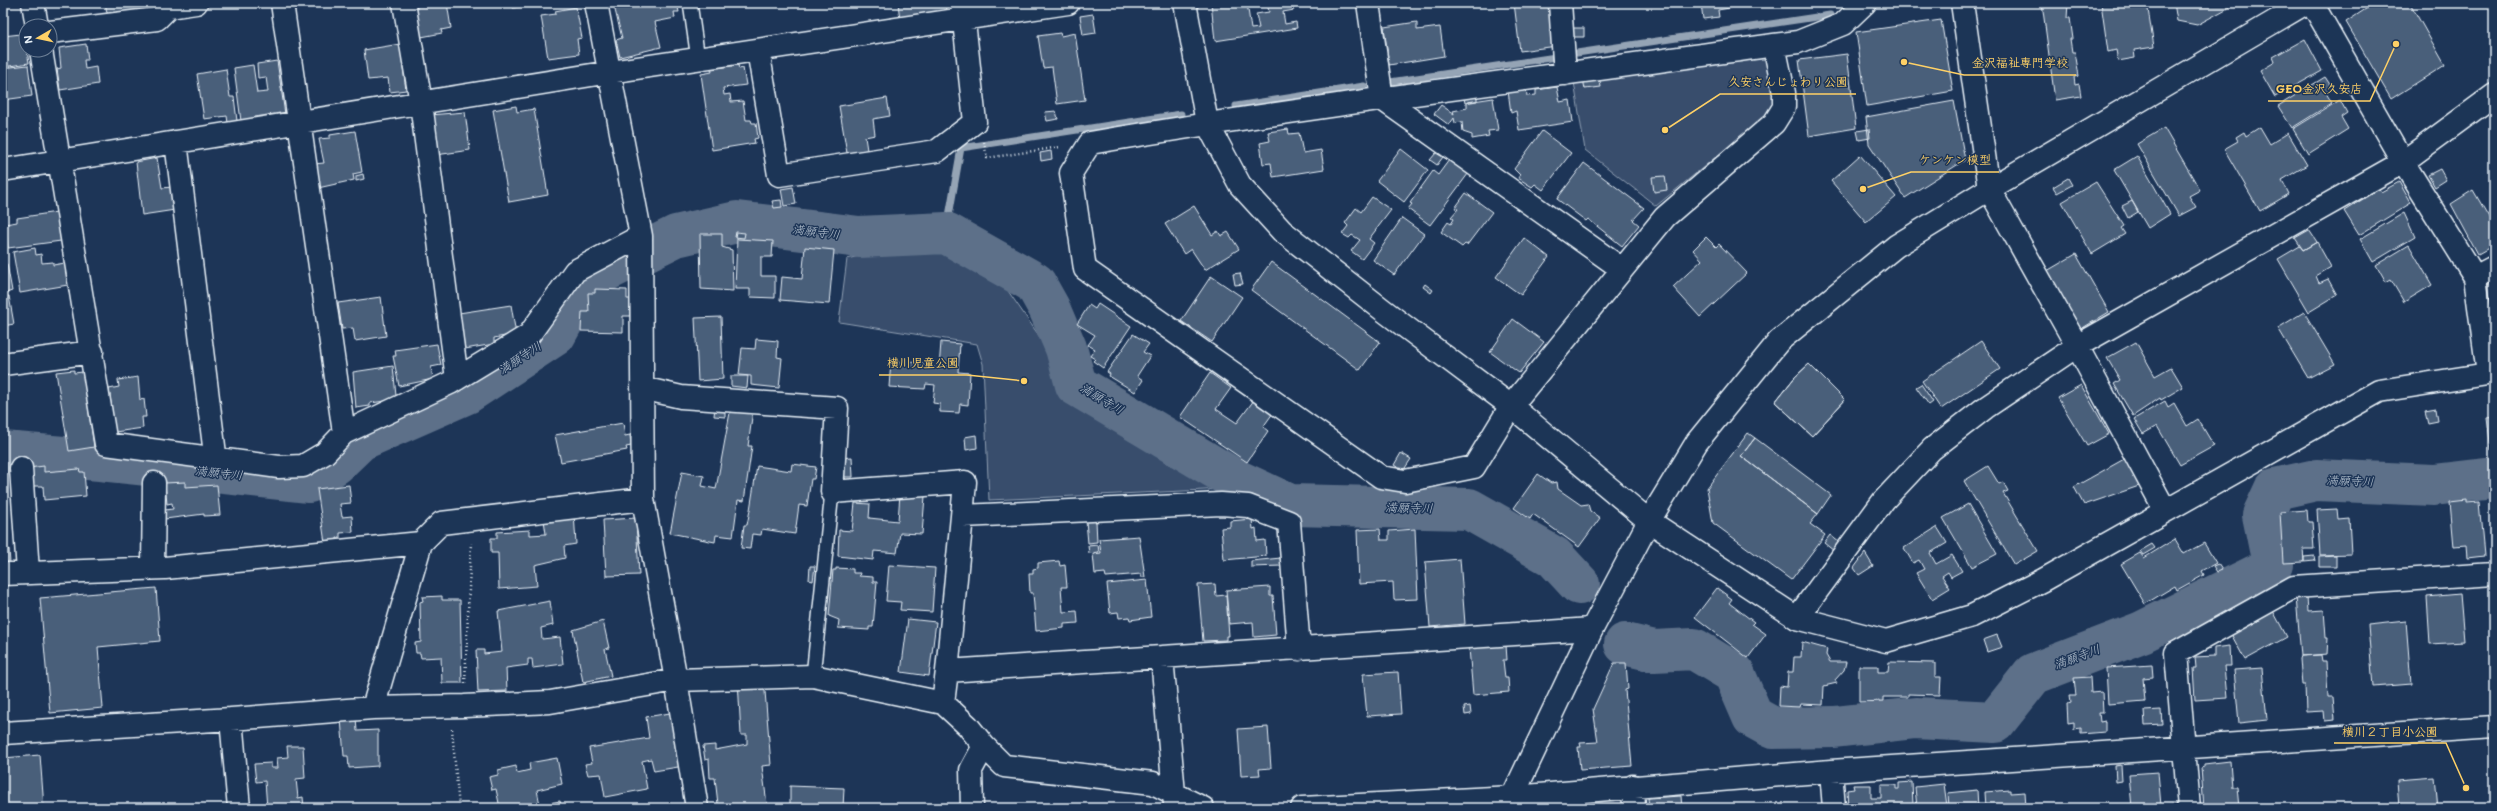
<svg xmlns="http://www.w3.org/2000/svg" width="2497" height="811" viewBox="0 0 2497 811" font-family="Mali,'Klee One',sans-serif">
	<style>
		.green { fill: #374d6c; stroke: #909fb2 }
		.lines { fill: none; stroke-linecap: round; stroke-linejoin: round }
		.stream { stroke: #95a4b5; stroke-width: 7 }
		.river { stroke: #5d7089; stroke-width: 42 }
		.building { fill: #495e7a; stroke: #e8f1f8 }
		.lane-casing { stroke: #e8f1f8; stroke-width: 16 }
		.street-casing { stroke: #e8f1f8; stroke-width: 25 }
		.secondary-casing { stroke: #e8f1f8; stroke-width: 25 }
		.path { stroke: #e8f1f8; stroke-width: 2.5; stroke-dasharray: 1 3; stroke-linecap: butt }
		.lane { stroke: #1d3557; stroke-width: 13 }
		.street { stroke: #1d3557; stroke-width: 22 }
		.secondary { stroke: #1d3557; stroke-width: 22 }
		.labels { text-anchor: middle; stroke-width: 3; stroke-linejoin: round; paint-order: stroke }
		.water-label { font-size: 12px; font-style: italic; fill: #b7c4d1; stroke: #1d3557 }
		.leader { fill: none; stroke: #ffd166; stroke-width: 1.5 }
		.callout-dot { fill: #ffd166; stroke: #1d3557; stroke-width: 1.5 }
		.callout-label { font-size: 12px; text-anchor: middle; font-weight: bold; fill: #ffd166; stroke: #1d3557; stroke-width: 3; stroke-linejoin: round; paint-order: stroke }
	</style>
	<rect width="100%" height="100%" fill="#1d3557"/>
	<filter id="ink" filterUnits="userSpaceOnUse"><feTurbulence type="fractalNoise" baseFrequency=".025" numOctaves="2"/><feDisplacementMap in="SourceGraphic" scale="8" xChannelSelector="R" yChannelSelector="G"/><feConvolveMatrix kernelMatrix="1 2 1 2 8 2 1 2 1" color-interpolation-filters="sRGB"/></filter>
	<g filter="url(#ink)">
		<!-- green -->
		<path class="green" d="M1770,55L1778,86L1772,111L1656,206L1585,150L1574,82Z
			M922,241L969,254L1006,288L1062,369L1068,392L1227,489L989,500L983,364L977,344L839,322L847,259Z"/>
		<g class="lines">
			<!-- stream -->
			<path class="stream" d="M1577,53L1830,15
				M1390,82L1556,57
				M1236,106L1364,86
				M946,233L961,148L1181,114"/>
			<!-- river -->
			<path class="river" d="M3,452L100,460L309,482L335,464L360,440L467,393L555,335L585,281L676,236L737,222L859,237L946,233L1035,283L1049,308L1066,348L1076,385L1234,479L1290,505L1469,509L1554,557L1579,584
				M1625,644L1654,651L1694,649L1734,673L1753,717L1773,728L1834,727L1916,718L1995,722L2033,674L2142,632L2267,570L2273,564L2263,515L2275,489L2316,480L2434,485L2494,478"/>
		</g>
		<!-- building -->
		<path class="building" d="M105,3H144L145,11L108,17Z
			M411,3H447L451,28L441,30L442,33L416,38L414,30L420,28Z
			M512,3H548L513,8Z
			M609,3H677L679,12H674L675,18L655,22L661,47L620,57L616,40L622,38L614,6L610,7Z
			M898,3H946L947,11L900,20Z
			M1211,3H1247L1251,29L1259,28L1256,14L1269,12L1267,3H1293L1294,10L1283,12L1285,24L1296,22L1297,28L1215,41Z
			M1514,3H1551L1557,46L1520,51Z
			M1701,3H1735V7L1718,10L1719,17L1703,19Z
			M2042,3H2068L2067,18H2070L2073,39H2070L2072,52H2075L2079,76L2074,77L2075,85L2079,84L2081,96L2055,100Z
			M2101,3H2147L2154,47L2134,50L2135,58L2118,61L2116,50L2108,52Z
			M2174,3H2237L2197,25L2177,21Z
			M2375,3H2410L2445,65L2391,99L2346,22Z
			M576,7L582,38L577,39L579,54L548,58L541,16L556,14L555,11Z
			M1093,14L1096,33L1083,35L1080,16Z
			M1941,20L1953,91L1867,106L1856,32Z
			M1417,22V30L1440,27L1444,56L1389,65L1384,27Z
			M1572,28H1584V37H1572Z
			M1060,33L1061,36L1075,33L1085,100L1057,104L1052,67L1043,68L1038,36Z
			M21,34L22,40L25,39L29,63L3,67V36Z
			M2305,39L2322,71L2275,97L2260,71L2275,62L2273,57Z
			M86,44L88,60H84L85,69L96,67L98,84L60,90L57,69L61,68L59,48Z
			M400,44L406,90L390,92L388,78L368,80L364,50Z
			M1847,54L1856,128L1809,136L1799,60Z
			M277,61L285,114L241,121L234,68L253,65L257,93L268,92L266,77L258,78L257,64Z
			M28,65L32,96L3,100V68Z
			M738,65L739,69L743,68L746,85L723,88L724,95L730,94L731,102L743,101L746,120H751L752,123H756L758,138L754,139L755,143L712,150L701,74L712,72L711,69Z
			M226,69L230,97H234L237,121L228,123L227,116L204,119L197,74Z
			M1599,76L1601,87L1585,89L1583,79Z
			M2325,77L2333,89L2326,93L2332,103L2292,128L2278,106Z
			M1557,87L1560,102L1570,100L1573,122L1519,130L1516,111L1511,113L1508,91L1526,88L1527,96L1536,95V90Z
			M1477,96V101L1465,103L1464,98Z
			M887,98L890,116L873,119L875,135L865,137L867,150L847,153L839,106Z
			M1493,98L1498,130L1488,131L1489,136L1472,139V135L1463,132L1462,122L1455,123L1454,118L1449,125L1434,114L1441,105L1454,114L1453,111L1467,108V102Z
			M2340,100L2347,113L2341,117L2348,129L2308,154L2293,129Z
			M1954,101L1965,160L1905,198L1869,144L1866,117Z
			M516,106L517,112L534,109L548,195L509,202L493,110Z
			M1056,111L1058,119L1047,121L1045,112Z
			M465,112L470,150L436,155L430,115Z
			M2260,127L2270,144L2288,133L2307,165L2282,180L2289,194L2260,211L2224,149L2238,141L2236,137L2244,132L2246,136Z
			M2164,128L2200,190L2189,196L2196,207L2179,216L2137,144Z
			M1288,129L1289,134L1299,133L1303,153L1321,150L1324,169L1273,177L1271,163L1263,164L1260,143L1270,141L1268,132Z
			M1869,129L1870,138L1859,140L1857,131Z
			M355,131L362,172L353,174L354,180L318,188L314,164L324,163L319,139L330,138V135Z
			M1542,131L1571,153L1543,190L1535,184L1532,187L1518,178L1520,175L1514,169Z
			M1401,149L1428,170L1404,202L1377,181Z
			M1051,151L1052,159L1041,161L1040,153Z
			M1436,153L1443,157L1437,165L1430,160Z
			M1860,155L1896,197L1866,222L1831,181Z
			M2137,156L2170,214L2148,228L2114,170Z
			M157,158L162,188L172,187L175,210L142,215L136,162Z
			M1449,160L1468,174L1430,225L1408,209L1412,204L1410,203L1433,171L1438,175Z
			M1584,163L1644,208L1633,220L1639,225L1622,246L1588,219L1586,221L1557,199Z
			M2440,169L2446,180L2435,187L2428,175Z
			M363,174L364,179L356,181V176Z
			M1665,176L1667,190L1654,192L1652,177Z
			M2068,178L2072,185L2057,193L2053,187Z
			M2096,182L2124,226L2121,228L2125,234L2092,254L2062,202Z
			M2399,182L2411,203L2359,235L2344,211L2379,189L2381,192Z
			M793,187L796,204L784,206L781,189Z
			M2473,190L2490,219L2494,217V245L2478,254L2451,204Z
			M1466,193L1492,212L1467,245L1465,244L1462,247L1441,232L1448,222L1451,224L1454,219L1451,217L1458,209L1455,208Z
			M1372,197L1391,210L1369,239L1374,243L1362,259L1351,251L1360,240L1352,235L1349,238L1342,234L1348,226L1345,223L1356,208L1361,212Z
			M781,200L782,207L774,208L772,201Z
			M2132,201L2138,212L2128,218L2122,206Z
			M1194,206L1212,235L1218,231L1221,236L1228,232L1239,249L1205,270L1191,249L1184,254L1165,224Z
			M57,212L61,241L8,248L5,224L17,222V218Z
			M2404,213L2415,237L2373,262L2360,239Z
			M1402,218L1424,234L1394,275L1373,260Z
			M2309,230L2317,242L2303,250L2295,238Z
			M736,232L745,233L744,238L735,237Z
			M700,234H722V247L732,250L733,291L701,289Z
			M1706,237L1716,247L1719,244L1747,273L1700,317L1673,287L1702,260L1693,250Z
			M1524,238L1549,257L1521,295L1496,277Z
			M737,239L773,241L772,257H761V276H775V298L750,297V289H735Z
			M2317,242L2331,267L2316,276L2319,283L2328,279L2337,295L2309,312L2278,259L2300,246L2303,250Z
			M2409,245L2432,285L2404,302L2391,280L2386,283L2376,265Z
			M805,247L834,250L829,304L780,300L782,277L802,279Z
			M35,248L36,255L41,254L42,263L53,262V265L65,263L68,285L20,293L13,252Z
			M2076,254L2109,312L2081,329L2047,271Z
			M1271,262L1380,342L1360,370L1251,290Z
			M7,264L12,291L3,294V265Z
			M1240,273L1243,284L1235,285L1233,274Z
			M1211,276L1242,297L1212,342L1181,321Z
			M1425,284L1433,290L1431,293L1423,287Z
			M595,289L627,290V299H630V316H623V332L581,331L582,312H589L588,293H595Z
			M9,296L14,324L3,326V297Z
			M381,297L386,336L355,341L353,328L342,329L338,303Z
			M1098,304L1131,326L1103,368L1093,361L1095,359L1090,356L1095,349L1088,345L1095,335L1077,324L1089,305L1095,309Z
			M511,305L516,334L494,338V344L465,349L459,313Z
			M2304,312L2335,364L2308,378L2278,328Z
			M721,317L723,379L698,381L695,318Z
			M1513,319L1544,342L1519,373L1490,352Z
			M1133,334L1149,344L1143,352L1150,356L1137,376L1143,380L1135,392L1109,376L1110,374L1107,372Z
			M756,339L778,341L777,357L782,358L779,388L751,385V376L739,375L742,348L755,349Z
			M1981,341L2000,369L1941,409L1922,381Z
			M941,342L960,344L958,372L970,373L968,405L960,404L959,413L940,412V404L933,403L935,385L926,384L925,389L889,387L891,361L923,363V366L939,368Z
			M2136,342L2155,376L2171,367L2183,387L2161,400L2160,398L2133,416L2114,384L2120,380L2107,358Z
			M437,344L441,365L431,367L433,379L399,386L393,356H396L395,350Z
			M1809,364L1845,400L1812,436L1775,402L1795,377Z
			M1809,364L1845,400L1812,436L1775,402L1795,377Z
			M393,366L396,396L386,401L370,403V406L356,408L353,372Z
			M74,370V373L83,372L94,447L69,451L56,372Z
			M1210,373L1231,388L1216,409L1237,423L1254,400L1273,413L1263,427L1268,431L1247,462L1180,417Z
			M731,376H748L747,388L731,386Z
			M138,377L140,400L144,399L146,417H142L143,428L115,432L109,389L119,387L118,380Z
			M1921,384L1933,402L1929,405L1916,387Z
			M2081,385L2109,434L2087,446L2058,398Z
			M2165,401L2168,407L2174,403L2187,426L2198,419L2214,446L2180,465L2157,426L2143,434L2134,419Z
			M715,407L725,408V417L714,416Z
			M731,407L753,410L748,446H752L744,501L738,500L733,537L716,535L715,542L670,533L682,472L704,476L702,486L716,489Z
			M2436,409L2438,421L2428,423L2425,411Z
			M2494,417V449L2491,450L2487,418Z
			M623,423L625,436L630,435L631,446L626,447L627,450L561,462L555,435Z
			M1748,433L1755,438L1741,456L1818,514L1810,524L1825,535L1791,580L1713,523L1707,488Z
			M976,435L977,448L966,450L965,437Z
			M1755,438L1831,495L1818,514L1741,456Z
			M1401,453L1411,459L1403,471L1394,465Z
			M852,457L853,477H841L840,458Z
			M2126,458L2142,485L2084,505L2074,487Z
			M792,464L816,467L814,479H811L807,506L799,505L795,534L762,529L761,535L752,534L750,549L741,548L744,525H747L750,510L757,466L791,471Z
			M44,466V472L79,469L80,472H84L86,496L44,500L43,486H31L29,468Z
			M1988,466L1999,484L2003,482L2008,491L2003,493L2038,551L2014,565L1964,481Z
			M1538,474L1551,483L1557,482L1558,489L1581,505L1588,504L1590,511L1600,518L1579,547L1533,514L1530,519L1514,508Z
			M185,482V487L217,485L220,515L204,516V514L165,519V510L173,509L172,503L167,504L165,483Z
			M349,485L351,503L340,504L342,517L352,516L353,532L340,533V538H337V543H325L317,489Z
			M900,494L925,496L922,534L900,533L897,553L874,551L873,560L838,556L839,530L852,531L855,503L870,504L869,518L898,521Z
			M2467,500V503L2479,502L2484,556L2467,558L2466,546L2454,547L2450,502Z
			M1968,504L1997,554L1972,567L1943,518Z
			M2337,509L2338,519L2349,518L2351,554L2320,555L2317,510Z
			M2307,510L2308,522H2312L2314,549H2303L2304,562L2283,563L2280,512Z
			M574,513L576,544L564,546L565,558L535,565L537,586L499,589L498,553H491V538H497V532L530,530V535L546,534L544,520Z
			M636,518L639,575L606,576L603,520Z
			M1252,519L1253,529L1256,528L1257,541L1265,540L1266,556L1224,560L1221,528L1230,527V521Z
			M1086,521H1096L1097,542L1088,543Z
			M1937,527L1947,543L1930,553L1936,564L1952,555L1962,571L1951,577L1948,572L1942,576L1950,588L1932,599L1916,573L1924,569L1919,560L1913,563L1904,548Z
			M1380,529L1381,540H1389V531L1415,529L1418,599L1394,600L1393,582L1359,584L1357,530Z
			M1830,535L1840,543L1834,551L1824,543Z
			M1139,536L1145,577H1141V574L1106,577L1105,573L1095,574L1093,554L1101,553L1099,539Z
			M2175,539L2184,554L2204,543L2216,563L2202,571L2204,575L2177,590L2175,586L2145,604L2121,564L2140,553L2144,558Z
			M2152,544L2155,548L2143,555L2140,551Z
			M1098,545L1099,552L1089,553L1088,546Z
			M9,549L10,564H3V550Z
			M1865,553L1873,566L1859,575L1854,568Z
			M2336,555V567H2319V556Z
			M2314,556L2315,561L2304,562V557Z
			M1281,558V566L1251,567V561Z
			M1460,559L1465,624L1430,627L1425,562Z
			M1059,561L1060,566L1065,565L1067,587H1061L1063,612L1077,611L1078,623L1064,624V628L1036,631L1033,593H1030L1029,574H1033V569L1038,568V563Z
			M2218,564L2222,570L2217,572L2213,566Z
			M889,565L935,568L932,612L900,610L901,602L886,601Z
			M810,566H815L813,581L809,580Z
			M836,568L853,569V573H860L859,576L873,577V582H877L873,627H869V630L838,628L839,620L829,616L833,570H836Z
			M1147,580L1151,617L1130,620L1129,617L1119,618L1118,612L1110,613L1107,584Z
			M1215,584L1216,596L1226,595L1229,636H1226V640L1203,641L1198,585Z
			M1270,587V596H1273L1276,635L1254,637L1253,622L1229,624L1226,590Z
			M156,588L160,641L98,647L103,708L50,713L40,598Z
			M1717,588L1732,599L1729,603L1754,622L1752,624L1766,634L1748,658L1695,617Z
			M2460,594L2464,642L2430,644L2427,597Z
			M442,596V600H460L462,683H442L441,657L421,658L420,653H416L415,643L421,642L420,602L423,601L422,597Z
			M2296,597H2307L2308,611L2324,610L2326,638H2328L2327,654L2301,656Z
			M550,601L553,625L541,628L542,639L560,637L563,664L533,668L532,659H528V665L506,668L507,691L478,692L476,650H484V654L502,652L498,611Z
			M2273,611L2287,637L2245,660L2231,634Z
			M908,619L936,622L929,676L901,672Z
			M603,621L609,648L605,649L611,676L583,682L573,630Z
			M2406,621L2411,684L2373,687L2368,625Z
			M1997,635L2002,647L1987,652L1983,640Z
			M1802,642L1827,649L1826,655L1830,662H1846L1844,670L1835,680L1837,683L1824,686L1823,705L1801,704L1800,707L1779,706L1780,686L1787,687L1788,672H1793L1794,657H1801Z
			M1506,645L1507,660H1503L1505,678H1508L1509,692L1473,695L1469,648Z
			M2230,646L2231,666H2224L2227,698L2195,700L2193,668H2196L2195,657L2214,656V648Z
			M2321,655L2322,661H2326L2328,697H2333L2335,720L2325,721L2324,711L2306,712L2305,685H2302L2300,659L2301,656Z
			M1889,662L1935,663V677H1941L1940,695L1908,694V697H1883V701L1859,702V666H1878V672H1888Z
			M1614,663H1626L1628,689L1625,690L1632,766L1580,770L1578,747H1581L1580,743L1598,742L1593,709Z
			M2152,665L2153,677L2143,678L2145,701L2108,704L2106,668Z
			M2262,668L2267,720L2239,723L2234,670Z
			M1398,672L1401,714L1367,716L1363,674Z
			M2090,677L2091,693L2102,692L2103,713H2099L2100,722L2105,721V732L2081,734V729L2074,730V722L2068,723L2067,704L2070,703L2069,696H2076L2074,678Z
			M764,679L771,765L762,766L767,804L764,805V808H715L714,805L718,804L715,778H710L709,759L705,760L703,746L715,745V750L747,744V735H741L738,680Z
			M1470,706L1471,714L1465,715L1464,707Z
			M2161,710L2162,724L2145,725L2144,711Z
			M676,712L684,766L654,771L651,759L642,761L647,789L605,797L601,774L588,775L585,764L592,763L589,748L649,738L646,717Z
			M356,717L357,731L378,730V766L349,768L348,756H344L341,719Z
			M1268,727L1271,768L1259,769L1260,775L1241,776L1238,729Z
			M287,746H303L305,778L296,779L298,798L303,797L304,808H267L265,781L256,782L254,764L271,763V768H278L277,758L288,757Z
			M40,755L44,808H3L5,806L3,758Z
			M557,758L562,784L537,790L540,805L560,801L562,808H500L496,789L492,790L489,777L498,775V770L516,766L517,773L530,770L529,763Z
			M2230,761L2232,787H2237L2239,808H2204L2201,768L2204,767V764Z
			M2121,765L2122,781L2116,782L2115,766Z
			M2158,772L2161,806L2176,805V808H2132L2129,774Z
			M2435,777L2438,808H2399L2397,780Z
			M1912,782L1913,805L1905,806V808H1848L1847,790L1854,789L1853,785H1871V798H1881V785H1896V789H1899V783Z
			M1944,784L1947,806L1917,808L1915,787Z
			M790,786L844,788L843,808H790Z
			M1977,790L1978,808H1949L1948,793Z
			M2010,790V793L2025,792L2026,808H1986L1985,792Z
			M1681,796L1682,808H1649L1648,798Z
			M136,804V808H116V806Z"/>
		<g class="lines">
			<!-- lane casing -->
			<g class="lane-casing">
				<path id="lane" d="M690,3L698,59
					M813,676L832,492"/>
			</g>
			<!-- street casing -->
			<g class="street-casing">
				<path id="street" d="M33,3L37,26
					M282,3L344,433
					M404,3L421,103L457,379
					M596,3L641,236L643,499L676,680L813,676L943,703L968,726L984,746
					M1368,3L1382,99L1622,269
					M1560,3L1565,74
					M1962,3L1989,189L2077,346L2165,510
					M2312,3L2403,162L2475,277
					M50,32L157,19L169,7L196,3
					M1774,45L1784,93V107L1774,123L1665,217L1511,406L1474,467L1405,481L1381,477L1085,269L1071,173L1090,143C1317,105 1546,77 1774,45L1798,42L1843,24L1865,3
					M41,50L106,444L279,467L303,466L325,453L344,433L450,383L529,335L575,271L641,236
					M758,50L779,175L937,151L975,122L962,3
					M176,142L215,454
					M3,170L610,72L1068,3
					M3,364L92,352
					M2488,373L2475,277L2494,267
					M642,388L681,397L837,408L832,492L965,482L962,516L1221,504L1248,506L1289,522L1299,649
					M21,468L28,572
					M153,568L154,483
					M3,574L165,568L421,543L441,523L643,499
					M1797,618L1884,500L1932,449L1985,408L2077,346L2403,162L2494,95
					M1162,657L1175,805
					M947,671L962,516
					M943,703L947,671L1592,629
					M373,708L421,543
					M231,719L239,808
					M3,733L231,719L373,708L464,706L550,702L676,680L697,808
					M1831,771L1834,808
					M1633,786L1634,808
					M972,808L971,770L984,746L1004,766L1153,783L1203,808
					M1302,808L1512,797L1831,771L2494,727
					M2189,808L2176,653L2294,587L2494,574"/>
			</g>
			<!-- secondary casing -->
			<g class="secondary-casing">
				<path id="secondary" d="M1185,3L1207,123L1240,185L1282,231L1383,310L1511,406L1649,521L1797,618L1886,641L1972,616L2043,580L2379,391L2494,373
					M1507,808L1592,629L1649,521L1697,442L1779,341L1896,246L1989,189L2306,3"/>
			</g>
			<!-- path -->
			<path class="path" d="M984,142L987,158L1060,147
				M465,683L471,543
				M452,729L459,808"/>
			<!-- lane -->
			<use href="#lane" class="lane"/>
			<!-- street -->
			<use href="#street" class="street"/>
			<!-- secondary -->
			<use href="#secondary" class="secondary"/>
		</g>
	</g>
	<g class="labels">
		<!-- water labels -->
		<g class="water-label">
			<text transform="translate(816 232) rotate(7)" y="4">満願寺川</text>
			<text transform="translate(520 358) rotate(-33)" y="4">満願寺川</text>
			<text transform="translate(1102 399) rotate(31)" y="4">満願寺川</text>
			<text transform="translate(219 473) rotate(6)" y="4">満願寺川</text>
			<text transform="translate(2350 481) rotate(2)" y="4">満願寺川</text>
			<text transform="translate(1409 508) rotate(1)" y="4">満願寺川</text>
			<text transform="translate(2077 657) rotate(-21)" y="4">満願寺川</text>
		</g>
	</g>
	<!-- callouts -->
	<path class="leader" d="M1904 62L1964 75H2076M1665 130L1720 94H1856M2396 44L2370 101H2268M1863 189L1911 172H1999M1024 381L967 375H879M2466 788L2446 743H2334"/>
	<g class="callout-dot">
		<circle cx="1904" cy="62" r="4"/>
		<circle cx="1665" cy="130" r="4"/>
		<circle cx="2396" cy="44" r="4"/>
		<circle cx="1863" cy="189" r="4"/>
		<circle cx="1024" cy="381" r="4"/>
		<circle cx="2466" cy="788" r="4"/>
	</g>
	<g class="callout-label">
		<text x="2020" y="67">金沢福祉専門学校</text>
		<text x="1788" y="86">久安さんじょわり公園</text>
		<text x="2319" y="93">GEO金沢久安店</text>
		<text x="1955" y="164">ケンケン模型</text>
		<text x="923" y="367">横川児童公園</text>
		<text x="2390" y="736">横川２丁目小公園</text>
	</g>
	<!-- margin -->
	<rect width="2497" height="811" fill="none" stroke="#1d3557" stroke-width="16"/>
	<rect x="8" y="8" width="2481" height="795" fill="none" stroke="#e8f1f8" stroke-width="1.5" filter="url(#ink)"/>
	<!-- north arrow -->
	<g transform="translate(38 38) rotate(261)"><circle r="19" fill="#1d3557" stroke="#6e8097"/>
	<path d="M0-3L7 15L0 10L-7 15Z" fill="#ffd166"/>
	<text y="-6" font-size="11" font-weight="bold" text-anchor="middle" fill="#e8f1f8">N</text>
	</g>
</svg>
